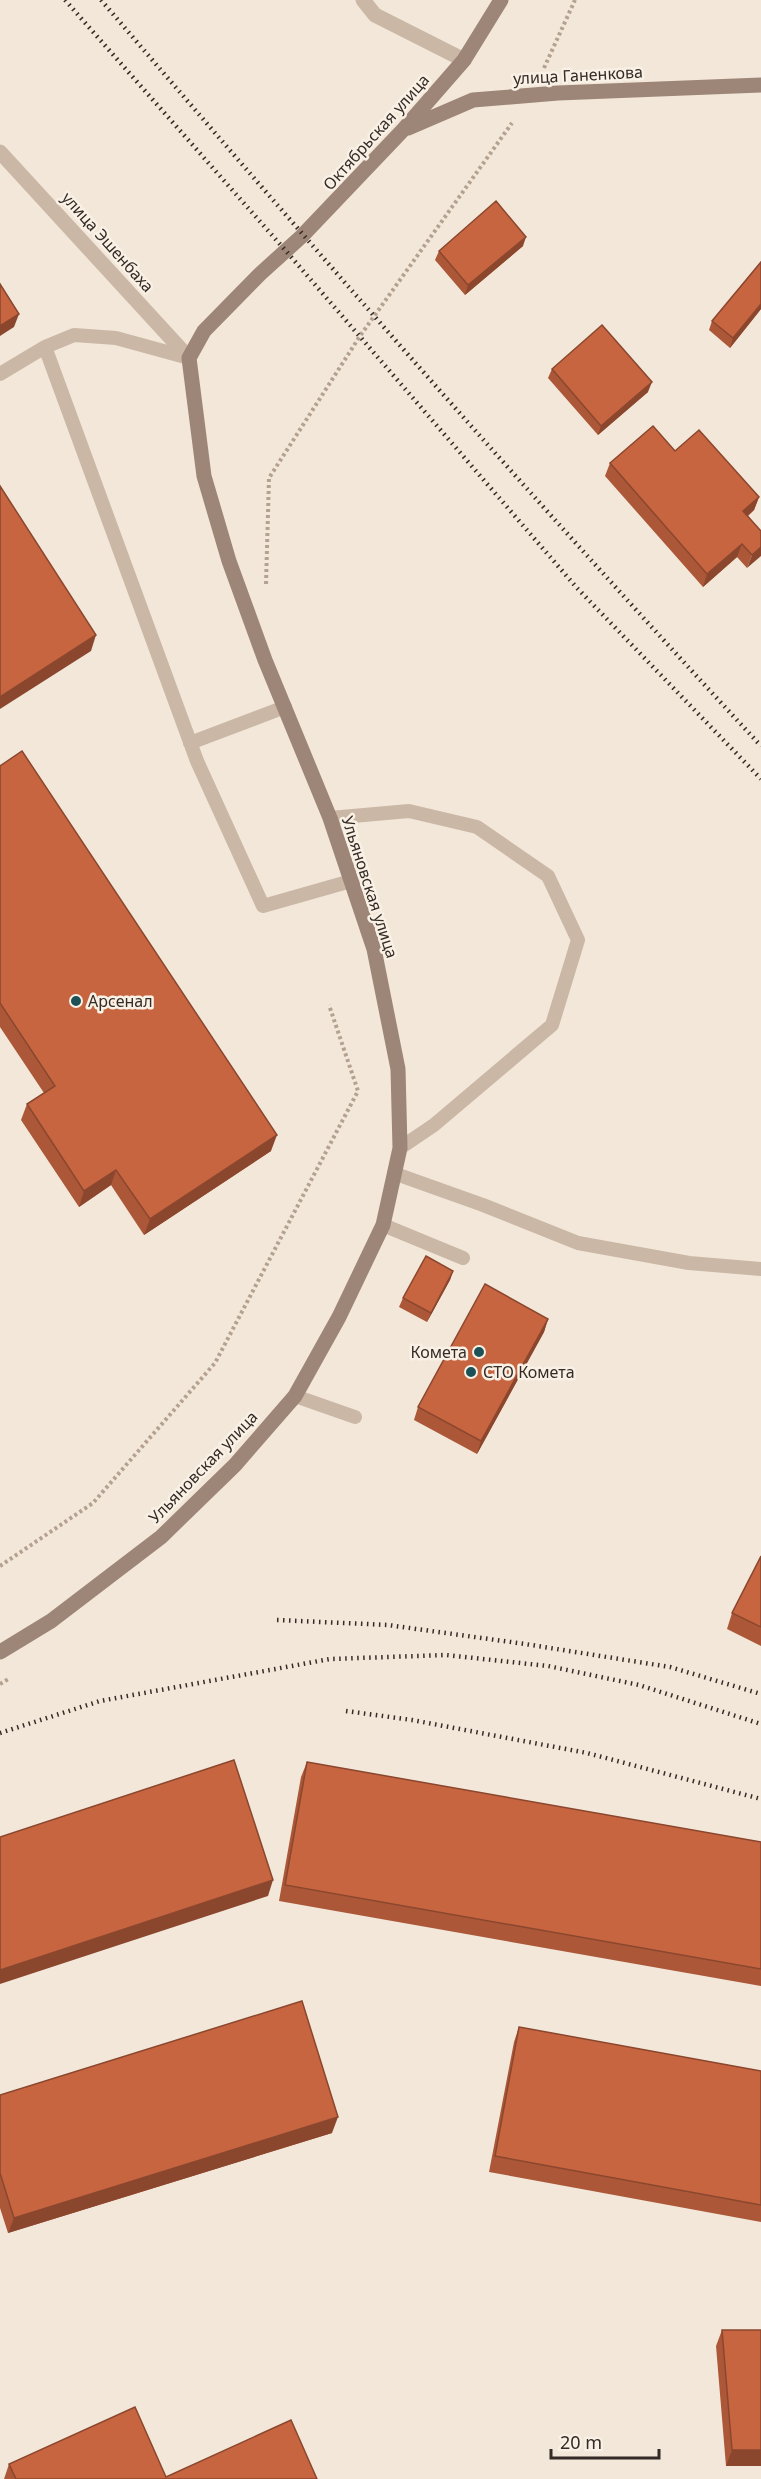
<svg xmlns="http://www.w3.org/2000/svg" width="761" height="2479" viewBox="0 0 761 2479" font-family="'Noto Sans',sans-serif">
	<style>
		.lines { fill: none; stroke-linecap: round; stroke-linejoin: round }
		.path { stroke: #b5a18f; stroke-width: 4; stroke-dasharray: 3 3; stroke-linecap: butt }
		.lane { stroke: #cab7a5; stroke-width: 14 }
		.street { stroke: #cab7a5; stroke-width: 15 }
		.secondary { stroke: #9d8577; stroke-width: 15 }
		.rail { stroke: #352b26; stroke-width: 4.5; stroke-dasharray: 1.5 4.5; stroke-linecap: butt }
		.wall { fill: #ab5738 }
		.shaded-wall { fill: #8b472e }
		.building { fill: #c76541; stroke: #8b472e; stroke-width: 1.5 }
		.poi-dot { fill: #1c5257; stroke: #f9f1e5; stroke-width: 2 }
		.labels { text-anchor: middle; stroke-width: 5; stroke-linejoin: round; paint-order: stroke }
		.street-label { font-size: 16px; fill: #352b26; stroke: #f9f1e5 }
		.poi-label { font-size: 16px; fill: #352b26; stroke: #f9f1e5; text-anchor: start }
	</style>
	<rect width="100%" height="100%" fill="#f2e7d9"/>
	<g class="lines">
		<!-- path -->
		<path class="path" d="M544,68L575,0
			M266,584L269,478L360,336L512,123
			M0,1566L93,1503L215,1363L358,1091L329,1005
			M0,1684L10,1678"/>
		<!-- lane -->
		<path class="lane" d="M45,347L197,761L263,906L351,881
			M0,374L45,347L74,335L116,338L189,358
			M190,743L285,707
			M330,818L409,811L477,827L548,876L578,940L552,1025L434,1125L400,1148
			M396,1174L483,1205L578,1243L689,1263L761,1269
			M383,1225L463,1258
			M295,1396L355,1417"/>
		<!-- street -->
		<path class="street" d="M363,0L375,15L464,60
			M0,152L189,358"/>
		<!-- secondary -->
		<path class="secondary" d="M408,128L473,100L558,93L761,85
			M0,1652L51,1621L161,1537L235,1465L295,1396L339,1317L383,1225L400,1148L398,1069L374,949L330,818L265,660L229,561L204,476L189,358L204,331L260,274L302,236L403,130L464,60L501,0"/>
		<!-- rail -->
		<path class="rail" d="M65,0L286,251L577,588L761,779
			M101,0C317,253 535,502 761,746
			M277,1620L388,1625L525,1644L670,1667L761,1694
			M346,1711L412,1720L587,1753L761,1799
			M0,1733L100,1701L330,1659L446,1655L548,1666L639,1685L761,1724"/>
	</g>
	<!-- wall -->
	<path class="wall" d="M523,246L465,295L435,260L439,251Z
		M761,309L730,348L709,330L712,321Z
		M552,369L648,392L598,435L548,378Z
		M675,451L759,497L754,510L748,516L761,531L747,568L737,557L703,587L605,476L610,463Z
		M0,766L271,1151L144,1235L111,1185L79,1207L21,1120L27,1104L44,1093L0,1027Z
		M453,1271L450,1280L427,1322L399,1307L403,1298Z
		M548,1319L544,1332L477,1454L414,1420L418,1407Z
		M761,1556V1646L727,1629L732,1613Z
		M307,1762L761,1842V1986L279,1901L301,1777Z
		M519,2027L761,2071V2222L489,2172L514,2042Z
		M0,2095L332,2133L8,2233L0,2208Z
		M722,2330H761V2466H726L716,2346Z
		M9,2464L166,2477L317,2479H4Z"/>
	<!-- shaded-wall -->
	<path class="shaded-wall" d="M526,237L523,246L465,295L468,285Z
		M761,304V309L730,348L733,338Z
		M19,314L14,327L0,336V326Z
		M652,382L648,392L598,435L601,426Z
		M759,497L754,510L738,524L743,511Z
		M742,544L737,557L703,587L707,574Z
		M761,547V556L747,568L752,555Z
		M96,635L91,651L0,709V697Z
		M277,1135L271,1151L144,1235L150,1219Z
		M116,1170L111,1185L79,1207L84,1191Z
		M453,1271L450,1280L427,1322L431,1313Z
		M548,1319L544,1332L477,1454L481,1441Z
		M273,1880L268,1896L0,1984V1970Z
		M338,2117L332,2133L8,2233L14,2218Z
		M732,2450H761V2466H726Z"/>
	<!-- building -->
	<path class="building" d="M496,201L526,237L468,285L439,251Z
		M761,262V304L733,338L712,321Z
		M0,284L19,314L0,326Z
		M602,325L652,382L601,426L552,369Z
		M653,426L675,451L699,430L759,497L743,511L761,531V547L752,555L742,544L707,574L610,463Z
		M0,486L96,635L0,697Z
		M22,751L277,1135L150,1219L116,1170L84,1191L27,1104L55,1086L0,1003V766Z
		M426,1256L453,1271L431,1313L403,1298Z
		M485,1284L548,1319L481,1441L418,1407Z
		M761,1556V1627L732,1613Z
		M234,1760L273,1880L0,1970V1837Z
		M307,1762L761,1842V1969L285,1885Z
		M302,2001L338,2117L14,2218L0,2173V2095Z
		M519,2027L761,2071V2205L495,2156Z
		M722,2330H761V2450H732Z
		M135,2407L166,2477L291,2420L317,2479H16L9,2464Z"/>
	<!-- markers -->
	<g class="poi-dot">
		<circle cx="76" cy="1001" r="6"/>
		<circle cx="479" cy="1352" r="6"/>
		<circle cx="471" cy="1372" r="6"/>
	</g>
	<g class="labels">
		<!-- street labels -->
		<g class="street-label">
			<text transform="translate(578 75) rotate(-3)" y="6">улица Ганенкова</text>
			<text transform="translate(376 132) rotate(-48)" y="6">Октябрьская улица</text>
			<text transform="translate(108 242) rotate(48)" y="6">улица Эшенбаха</text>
			<text transform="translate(370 887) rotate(72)" y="6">Ульяновская улица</text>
			<text transform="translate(203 1467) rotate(-46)" y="6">Ульяновская улица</text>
		</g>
		<!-- poi labels -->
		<g class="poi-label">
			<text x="88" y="1007">Арсенал</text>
			<text x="467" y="1358" text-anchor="end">Комета</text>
			<text x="483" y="1378">СТО Комета</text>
		</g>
	</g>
	<!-- scale -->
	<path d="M551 2449v9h108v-9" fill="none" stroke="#352b26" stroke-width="3"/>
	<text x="560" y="2449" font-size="18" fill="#352b26" stroke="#f9f1e5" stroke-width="4.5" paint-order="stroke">20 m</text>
</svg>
